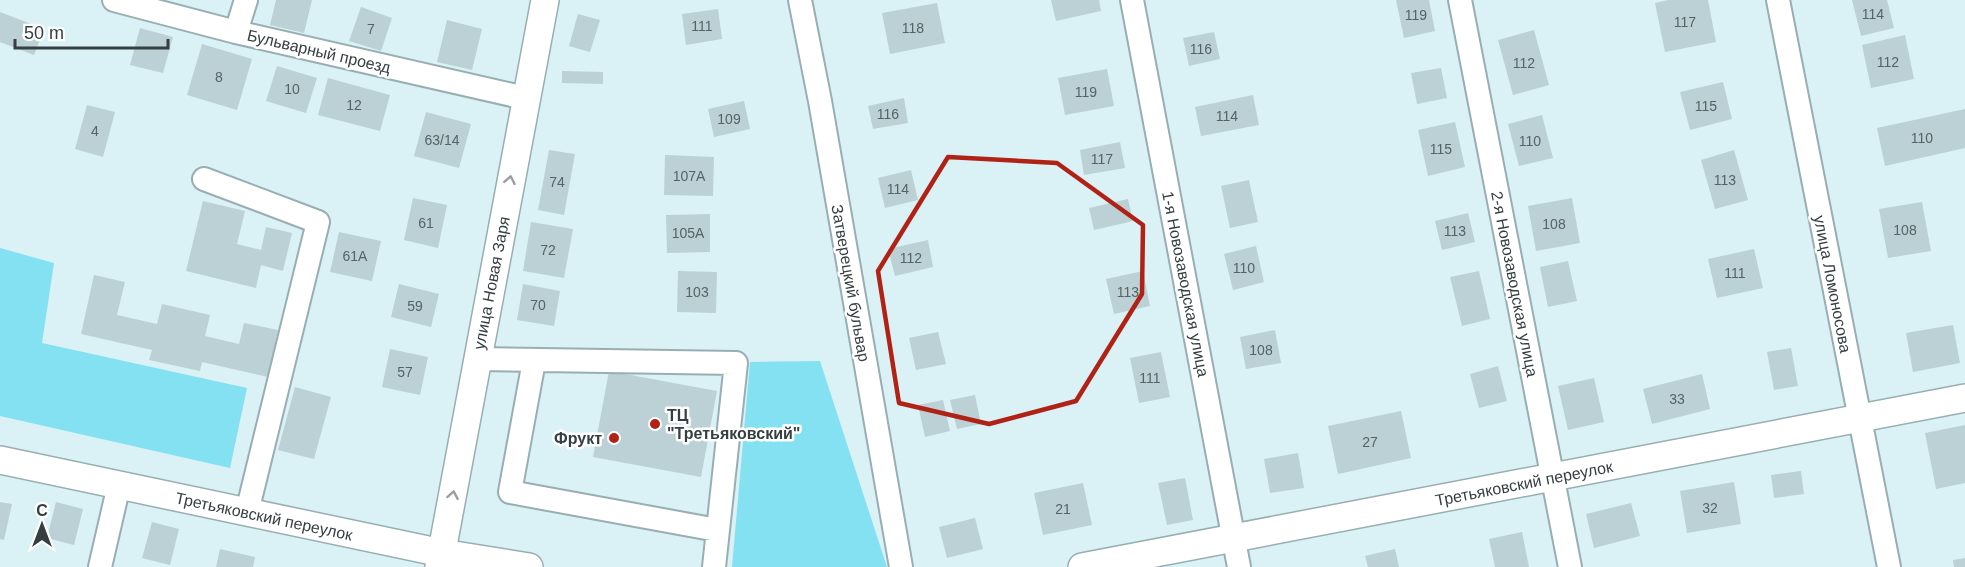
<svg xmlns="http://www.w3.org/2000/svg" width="1965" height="567" viewBox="0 0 1965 567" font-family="Arial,sans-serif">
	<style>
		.green { fill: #83e1f1 }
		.building { fill: #bbd1d5 }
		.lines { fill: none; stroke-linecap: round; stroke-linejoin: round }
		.minor-casing { stroke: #99aeb2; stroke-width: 26 }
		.major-casing { stroke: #99aeb2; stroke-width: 30 }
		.minor { stroke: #fff; stroke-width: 22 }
		.major { stroke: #fff; stroke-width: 27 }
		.oneway { stroke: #9a9ea0 }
		.marked { fill: none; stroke: #b02116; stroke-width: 4.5; stroke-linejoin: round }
		.poi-dot { fill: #b02116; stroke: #fff; stroke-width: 2 }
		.labels { text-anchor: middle; stroke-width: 5; stroke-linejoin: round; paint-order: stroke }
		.number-label { font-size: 14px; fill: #566365 }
		.street-label { font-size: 16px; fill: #353e40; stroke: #fff }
		.poi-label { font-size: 16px; font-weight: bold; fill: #353e40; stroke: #fff; text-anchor: start }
	</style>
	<rect width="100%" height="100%" fill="#daf1f5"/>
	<!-- green -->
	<path class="green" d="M0,248L54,263L42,343L247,388L230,468L0,416Z
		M820,361L887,567H732L750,362Z"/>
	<!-- building -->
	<path class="building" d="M276,0H312L304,33L270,25Z
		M1051,0H1099L1101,11L1056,21Z
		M1396,0H1429L1435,31L1404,38Z
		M1668,0H1708L1716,42L1665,52L1655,3Z
		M1852,0H1887L1894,28L1861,36Z
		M937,3L945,43L890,54L882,13Z
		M361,7L392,18L381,51L349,41Z
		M718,9L722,39L686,45L682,14Z
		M0,12L44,29L34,55L0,42Z
		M578,14L600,20L590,52L569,46Z
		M447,20L482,29L472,70L437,62Z
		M140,28L173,37L163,73L130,65Z
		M1534,30L1549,85L1513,95L1498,40Z
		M1214,32L1220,59L1189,66L1183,38Z
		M1905,35L1914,79L1871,88L1862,45Z
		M202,44L252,59L237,110L187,95Z
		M277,66L317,78L306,113L266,101Z
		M1441,68L1447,98L1417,104L1411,73Z
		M1107,69L1114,106L1065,115L1058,78Z
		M562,71L603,72V84L562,83Z
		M328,78L390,95L380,131L318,115Z
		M1723,82L1732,119L1690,130L1680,92Z
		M1253,95L1259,125L1201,136L1195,107Z
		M904,98L908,123L873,129L868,106Z
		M744,101L750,129L714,137L708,109Z
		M87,105L115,112L103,157L75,149Z
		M1965,109V148L1885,166L1877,128Z
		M426,112L471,124L459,168L414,156Z
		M1542,115L1553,158L1519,166L1508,124Z
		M1455,122L1465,167L1428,176L1418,130Z
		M1120,142L1125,168L1084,175L1080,150Z
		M549,150L575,154L564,215L538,210Z
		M1734,150L1748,200L1715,209L1701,160Z
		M665,155L714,157L713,196L664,195Z
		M911,170L918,200L885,208L878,178Z
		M1249,180L1258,222L1230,228L1221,186Z
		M413,198L447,205L438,248L404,240Z
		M1572,198L1580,243L1536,251L1528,206Z
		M1128,199L1133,221L1094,230L1089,208Z
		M203,201L245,211L237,244L261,250L266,227L292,233L283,271L261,265L256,288L186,271Z
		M1922,202L1931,251L1888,258L1879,209Z
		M1468,213L1475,242L1442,250L1435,221Z
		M710,214V252L667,253L666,215Z
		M531,222L573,229L564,278L523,271Z
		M339,232L381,241L372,281L330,272Z
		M928,240L933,267L895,276L888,249Z
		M1256,246L1264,282L1233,290L1224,254Z
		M1754,249L1763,288L1717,298L1708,259Z
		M1568,261L1577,301L1548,307L1540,267Z
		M678,271L717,272L716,313L677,312Z
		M1143,271L1150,306L1114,314L1106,279Z
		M1479,271L1490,319L1462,326L1450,277Z
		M94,275L125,282L117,315L157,324L162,304L210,315L205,336L239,344L244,323L278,330L268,377L202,362L200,371L149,360L152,350L81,334Z
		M399,284L439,294L431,327L391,317Z
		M523,284L560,291L554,326L517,320Z
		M1953,325L1960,363L1913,372L1906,333Z
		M1275,330L1281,363L1246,369L1240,337Z
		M938,332L946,364L916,370L909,338Z
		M1791,348L1798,386L1774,390L1767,352Z
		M390,349L428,357L420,395L382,387Z
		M1161,352L1170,397L1139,403L1130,358Z
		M1498,366L1507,401L1479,408L1470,374Z
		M609,371L717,391L701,477L593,457Z
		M1702,374L1710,409L1652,424L1643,389Z
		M1594,378L1604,422L1568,430L1558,386Z
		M295,387L331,397L314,459L278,450Z
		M975,395L981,424L957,429L950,400Z
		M943,400L950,431L925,437L918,405Z
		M1401,411L1411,458L1338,474L1328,426Z
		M1965,425V483L1936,489L1925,433Z
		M1298,453L1304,488L1270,493L1264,459Z
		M1801,471L1804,494L1774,498L1771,475Z
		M1185,478L1193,520L1167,525L1158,483Z
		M1734,482L1741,524L1687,533L1680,491Z
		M1083,483L1092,525L1043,535L1034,493Z
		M0,502L12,504L4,540L0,539Z
		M56,502L83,509L74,545L47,538Z
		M1631,503L1640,536L1594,548L1586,514Z
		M975,518L983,549L947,558L939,527Z
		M152,522L179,529L170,565L142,558Z
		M1522,532L1529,567H1495L1489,539Z
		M220,549L255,557L253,567H216Z
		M1395,549L1399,567H1368L1365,556Z
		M1965,558V567H1954L1953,560Z"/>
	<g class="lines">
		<!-- minor casing -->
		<g class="minor-casing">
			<path id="minor" d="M114,0L236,32L525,98
				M800,0L820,101L901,567
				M1132,0L1239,567
				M1460,0L1570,567
				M1778,0L1889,567
				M236,32L246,0
				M204,179L318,222L247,512
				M477,359L736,363L714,567
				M534,361L510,492L717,530
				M100,567L119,485"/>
		</g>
		<!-- major casing -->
		<g class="major-casing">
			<path id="major" d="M0,460L442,553L529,567
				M439,567L545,0
				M1082,567L1965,398"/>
		</g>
		<!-- minor -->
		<use href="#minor" class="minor"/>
		<!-- major -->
		<use href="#major" class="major"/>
	</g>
	<!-- one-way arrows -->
	<defs><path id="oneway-chevron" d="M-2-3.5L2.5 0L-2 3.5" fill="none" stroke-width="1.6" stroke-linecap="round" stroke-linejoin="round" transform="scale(1.5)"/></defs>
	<g class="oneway">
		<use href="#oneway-chevron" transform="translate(510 180) rotate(-79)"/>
		<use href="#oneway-chevron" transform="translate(453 495) rotate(-80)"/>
	</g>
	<!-- marked area -->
	<path class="marked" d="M948,157L1057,163L1143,225L1142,294L1076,401L989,424L899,403L878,271Z"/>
	<!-- markers -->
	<g class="poi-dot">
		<circle cx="655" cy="424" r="6"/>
		<circle cx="614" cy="438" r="6"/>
	</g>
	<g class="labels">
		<!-- number labels -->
		<g class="number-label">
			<text x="1873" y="19">114</text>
			<text x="1416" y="20">119</text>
			<text x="1685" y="27">117</text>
			<text x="702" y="31">111</text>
			<text x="913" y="33">118</text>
			<text x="371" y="34">7</text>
			<text x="1201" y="54">116</text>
			<text x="1888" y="67">112</text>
			<text x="1524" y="68">112</text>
			<text x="219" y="82">8</text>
			<text x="292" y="94">10</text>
			<text x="1086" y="97">119</text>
			<text x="354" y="110">12</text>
			<text x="1706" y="111">115</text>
			<text x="888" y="119">116</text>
			<text x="1227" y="121">114</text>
			<text x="729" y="124">109</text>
			<text x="95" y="136">4</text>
			<text x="1922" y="143">110</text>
			<text x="442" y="145">63/14</text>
			<text x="1530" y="146">110</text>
			<text x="1441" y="154">115</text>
			<text x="1102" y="164">117</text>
			<text x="689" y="181">107А</text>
			<text x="1725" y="185">113</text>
			<text x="557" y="187">74</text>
			<text x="898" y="194">114</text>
			<text x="426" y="228">61</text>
			<text x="1554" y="229">108</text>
			<text x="1905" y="235">108</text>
			<text x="1455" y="236">113</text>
			<text x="688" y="238">105А</text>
			<text x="548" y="255">72</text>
			<text x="355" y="261">61А</text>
			<text x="911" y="263">112</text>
			<text x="1244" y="273">110</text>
			<text x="1735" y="278">111</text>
			<text x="697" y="297">103</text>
			<text x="1128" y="297">113</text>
			<text x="538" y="310">70</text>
			<text x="415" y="311">59</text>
			<text x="1261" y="355">108</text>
			<text x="405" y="377">57</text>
			<text x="1150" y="383">111</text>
			<text x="1677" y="404">33</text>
			<text x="1370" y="447">27</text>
			<text x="1710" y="513">32</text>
			<text x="1063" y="514">21</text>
		</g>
		<!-- street labels -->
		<g class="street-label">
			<text transform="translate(319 51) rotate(13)" y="6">Бульварный проезд</text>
			<text transform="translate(491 283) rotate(-79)" y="6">улица Новая Заря</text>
			<text transform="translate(851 283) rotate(80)" y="6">Затверецкий бульвар</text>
			<text transform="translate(1186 284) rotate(79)" y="6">1-я Новозаводская улица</text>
			<text transform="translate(1515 284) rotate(79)" y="6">2-я Новозаводская улица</text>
			<text transform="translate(1833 284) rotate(79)" y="6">улица Ломоносова</text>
			<text transform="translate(1524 483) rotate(-11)" y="6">Третьяковский переулок</text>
			<text transform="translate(264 516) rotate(12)" y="6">Третьяковский переулок</text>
		</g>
		<!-- poi labels -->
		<g class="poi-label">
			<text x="667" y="421">ТЦ<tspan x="667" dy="18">"Третьяковский"</tspan></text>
			<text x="602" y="444" text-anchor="end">Фрукт</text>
		</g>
	</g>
	<!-- north arrow -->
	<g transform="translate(42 525)" stroke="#ffffff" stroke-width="4.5" paint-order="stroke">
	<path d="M0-4.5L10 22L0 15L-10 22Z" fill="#353e40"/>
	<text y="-9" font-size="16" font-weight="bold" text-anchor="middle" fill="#353e40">С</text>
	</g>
	<!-- scale -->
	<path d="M15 39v9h153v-9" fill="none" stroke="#353e40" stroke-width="3"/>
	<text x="24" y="39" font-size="18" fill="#353e40" stroke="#ffffff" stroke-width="4.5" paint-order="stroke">50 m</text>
</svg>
